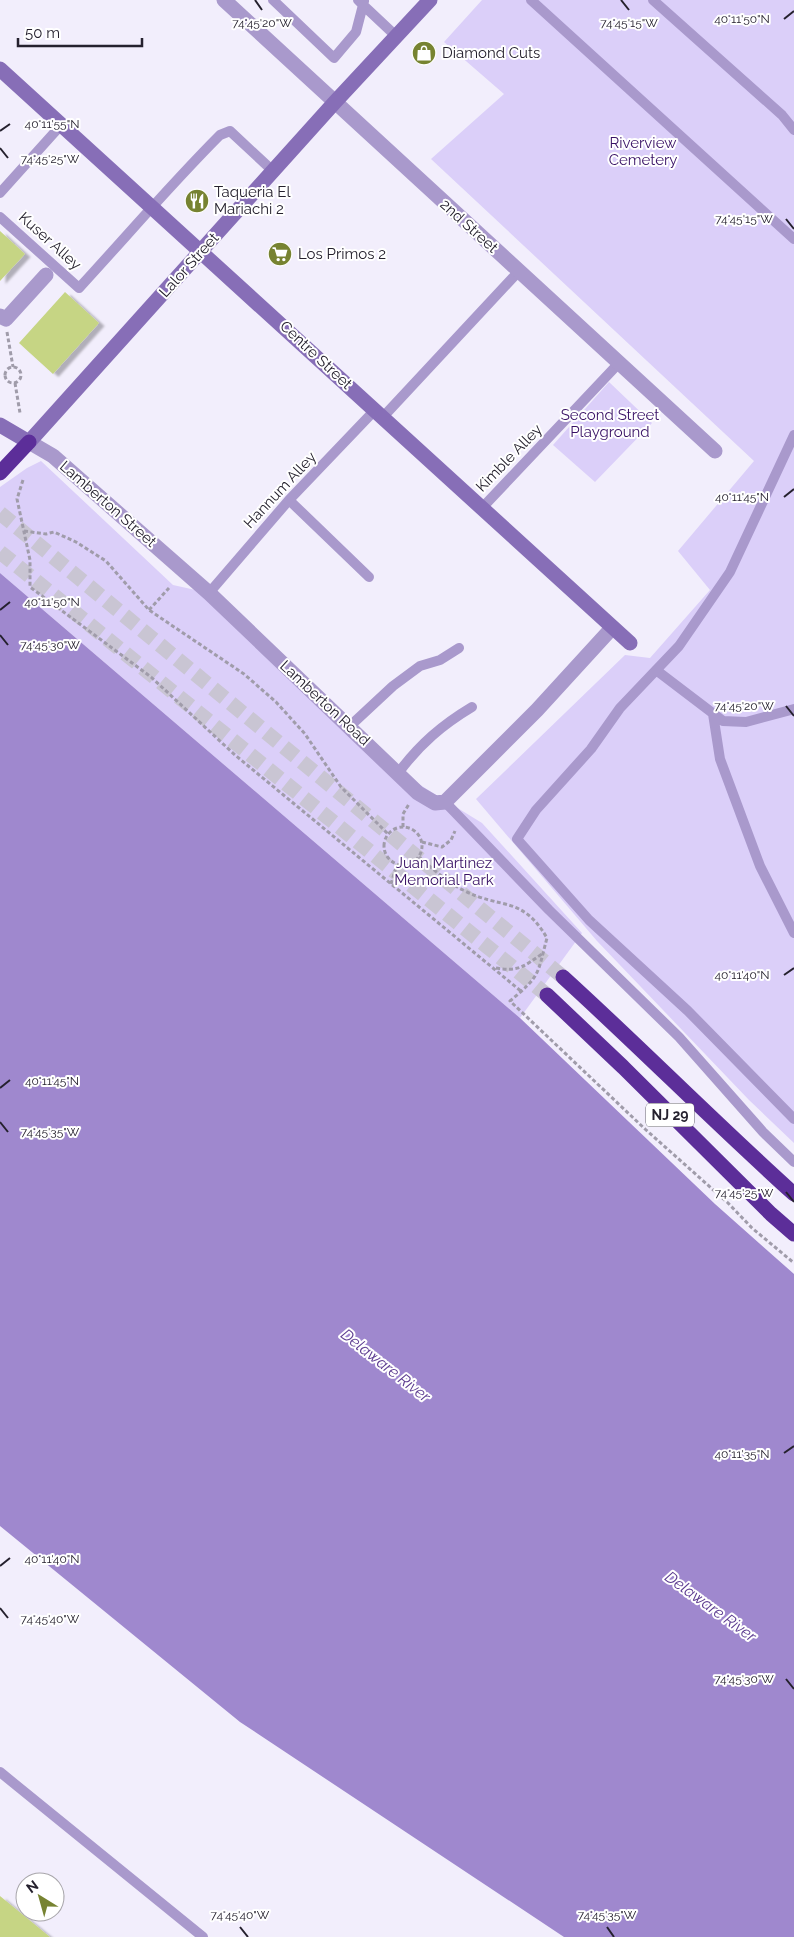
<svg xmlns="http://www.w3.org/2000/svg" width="794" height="1937" viewBox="0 0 794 1937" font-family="Raleway,sans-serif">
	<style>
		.green { fill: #dbcff9 }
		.water { fill: #9f88ce }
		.building { fill: #c6d584; filter: url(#shadow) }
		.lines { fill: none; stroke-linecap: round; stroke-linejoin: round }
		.highway-tunnel { stroke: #c9c5d3; stroke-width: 15; stroke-dasharray: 15 8; stroke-linecap: butt }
		.path { stroke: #a09caa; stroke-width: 3; stroke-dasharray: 4 2.5; stroke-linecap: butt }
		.lane { stroke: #a999cc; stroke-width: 10 }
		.street { stroke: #a999cc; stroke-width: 15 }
		.secondary { stroke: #876eb7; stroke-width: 15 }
		.highway { stroke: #5c2e99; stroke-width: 15 }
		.ticks { fill: none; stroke: #25212e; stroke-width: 2 }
		.labels { text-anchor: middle; stroke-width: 4; stroke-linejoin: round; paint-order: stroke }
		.shield { fill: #fff; stroke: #66646d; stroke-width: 1 }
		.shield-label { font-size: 14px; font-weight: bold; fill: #25212e }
		.poi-label { font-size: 15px; fill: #25212e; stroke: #fff; text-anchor: start }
		.park-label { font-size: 15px; fill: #381165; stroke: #fff }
		.street-label { font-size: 15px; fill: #25212e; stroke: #fff }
		.water-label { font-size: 16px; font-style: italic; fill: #5c3b90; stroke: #fff }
		.ticks-label { font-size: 12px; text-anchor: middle; fill: #25212e; stroke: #fff; stroke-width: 4; stroke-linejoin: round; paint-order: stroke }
	</style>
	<defs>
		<filter id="shadow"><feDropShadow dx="5.5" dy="3" stdDeviation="1" flood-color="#0004"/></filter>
	</defs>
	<rect width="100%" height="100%" fill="#f2eefc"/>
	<!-- green -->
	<path class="green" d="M482,0H794V1143L749,1100L597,941L476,799L625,655L650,658L710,590L678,551L754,461L431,159L504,94L444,42Z
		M609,382L652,423L595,482L553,445Z
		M41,461L173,585L209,593L399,772L482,823L582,933L520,1018L0,573V487L27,468Z"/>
	<!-- water -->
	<path class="water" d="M0,573L520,1018L715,1204L794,1274V1937H564L240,1722L0,1526Z"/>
	<!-- building -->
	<path class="building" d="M0,231L25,254L0,281Z
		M65,292L99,323L53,374L19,343Z
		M0,1896L50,1937H0Z"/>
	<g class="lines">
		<!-- highway-tunnel -->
		<path class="highway-tunnel" d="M0,513L563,977
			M0,552L547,995"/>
		<!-- path -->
		<path class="path" d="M7,332L13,367
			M5 375a8 8 0 1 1 16 0a8 8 0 1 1-16 0Z
			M15,383L20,413
			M23,480L17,499L30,560V587L151,677L235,755L522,992
			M24,531L46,534L54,532L76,542L106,561L149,610L244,674L276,702L305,734L341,787L388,834
			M149,610L169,588
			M384 846a19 19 0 1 1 38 0a19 19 0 1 1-38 0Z
			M403,827V814L409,804
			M422,842L442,847L451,840L455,831
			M419,857C433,869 447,882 463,890C501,910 522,895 547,938C537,975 541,975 510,1001L645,1129L728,1203L752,1228L794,1263
			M391,884L397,864
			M496,968C519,972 524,966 542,954"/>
		<!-- lane -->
		<path class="lane" d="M273,0L334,58L356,32L363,5L358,0
			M531,0L794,239
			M653,0L782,115L794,130
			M364,1L363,5L396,36
			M0,193L62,124
			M0,217L79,288C126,237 171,184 220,135L230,131L274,172
			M383,417L519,271
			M794,435L730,572L679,646L620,708L591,749L536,810L517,839L589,920L688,1011L794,1119
			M289,500L369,577
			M482,508L619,363
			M209,593L289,500L375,410
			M656,670L723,721L746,722L794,709
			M713,714L720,759L760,866L794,933
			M350,726L393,686L420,666L440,660L459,648
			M399,772C420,744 442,725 472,707
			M445,802L549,910L679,1037L763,1132L794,1162
			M0,1772L203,1937"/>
		<!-- street -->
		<path class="street" d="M224,0L715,451
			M0,316L6,319L46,275
			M29,442L53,456L209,593L418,793L435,803L445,802L537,710L612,628"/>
		<!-- secondary -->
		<path class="secondary" d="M0,69L630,643
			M0,425L29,442L335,102L430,0"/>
		<!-- highway -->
		<path class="highway" d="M0,473L29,442
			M563,977C641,1048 715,1123 794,1194
			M547,995L623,1067L771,1214L794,1234"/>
	</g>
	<!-- ticks -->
	<path class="ticks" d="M255,0L262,10M621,0L629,10M784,19L794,11M0,131L10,124M0,148L8,158M786,219L794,229M784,497L794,489M0,610L10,602M0,635L8,645M786,706L794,716M784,975L794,968M0,1088L10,1080M0,1122L8,1132M786,1192L794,1202M784,1453L794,1446M0,1566L10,1558M0,1608L8,1618M786,1679L794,1689M240,1927L248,1937M607,1927L614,1937"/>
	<!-- icons -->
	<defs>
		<g id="shop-disc" transform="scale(1.25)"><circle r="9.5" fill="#778331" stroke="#fff"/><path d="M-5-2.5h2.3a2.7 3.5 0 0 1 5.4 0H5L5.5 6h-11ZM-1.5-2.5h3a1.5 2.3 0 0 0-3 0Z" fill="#fff"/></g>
		<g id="restaurant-disc" transform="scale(1.25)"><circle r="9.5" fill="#778331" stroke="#fff"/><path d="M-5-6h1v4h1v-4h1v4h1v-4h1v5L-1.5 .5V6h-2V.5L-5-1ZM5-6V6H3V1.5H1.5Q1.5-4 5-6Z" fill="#fff"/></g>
		<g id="supermarket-disc" transform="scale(1.25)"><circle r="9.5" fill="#778331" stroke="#fff"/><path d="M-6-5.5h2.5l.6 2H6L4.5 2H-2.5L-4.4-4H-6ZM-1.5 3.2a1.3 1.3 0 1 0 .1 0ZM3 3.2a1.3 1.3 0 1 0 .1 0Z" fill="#fff"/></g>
	</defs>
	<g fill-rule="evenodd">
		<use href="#shop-disc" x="424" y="53"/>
		<use href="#restaurant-disc" x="197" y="201"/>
		<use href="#supermarket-disc" x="280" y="254"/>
	</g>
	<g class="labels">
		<!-- shield labels -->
		<rect class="shield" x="646" y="1103.5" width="48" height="23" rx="4"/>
		<g class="shield-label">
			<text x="670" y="1120">NJ 29</text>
		</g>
		<!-- poi labels -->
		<g class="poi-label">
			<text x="442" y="58">Diamond Cuts</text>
			<text x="214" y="197">Taqueria El<tspan x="214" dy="17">Mariachi 2</tspan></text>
			<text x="298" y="259">Los Primos 2</text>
		</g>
		<!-- park labels -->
		<g class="park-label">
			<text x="643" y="148">Riverview<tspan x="643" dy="17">Cemetery</tspan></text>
			<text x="610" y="420">Second Street<tspan x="610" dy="17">Playground</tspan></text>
			<text x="444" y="868">Juan Martinez<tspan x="444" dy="17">Memorial Park</tspan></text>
		</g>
		<!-- street labels -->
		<g class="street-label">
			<text transform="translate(469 226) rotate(42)" y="5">2nd Street</text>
			<text transform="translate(50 241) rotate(42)" y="5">Kuser Alley</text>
			<text transform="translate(189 265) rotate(-48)" y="5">Lalor Street</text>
			<text transform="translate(316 355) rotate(43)" y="5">Centre Street</text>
			<text transform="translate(509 458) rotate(-46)" y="5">Kimble Alley</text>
			<text transform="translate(280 490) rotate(-47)" y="5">Hannum Alley</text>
			<text transform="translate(108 504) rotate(41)" y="5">Lamberton Street</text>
			<text transform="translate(325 703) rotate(43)" y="5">Lamberton Road</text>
		</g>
		<!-- water labels -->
		<g class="water-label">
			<text transform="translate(386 1365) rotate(38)" y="6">Delaware River</text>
			<text transform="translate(711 1606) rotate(36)" y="6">Delaware River</text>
		</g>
	</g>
	<g class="ticks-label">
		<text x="742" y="23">40°11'50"N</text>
		<text x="262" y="27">74°45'20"W</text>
		<text x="629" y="27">74°45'15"W</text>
		<text x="52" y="128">40°11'55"N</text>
		<text x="50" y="163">74°45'25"W</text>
		<text x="744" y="223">74°45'15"W</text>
		<text x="742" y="501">40°11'45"N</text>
		<text x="52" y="606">40°11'50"N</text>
		<text x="50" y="649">74°45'30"W</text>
		<text x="744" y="710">74°45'20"W</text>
		<text x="742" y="979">40°11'40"N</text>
		<text x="52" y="1085">40°11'45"N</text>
		<text x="50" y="1136">74°45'35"W</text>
		<text x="744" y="1197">74°45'25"W</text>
		<text x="742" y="1458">40°11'35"N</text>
		<text x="52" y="1563">40°11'40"N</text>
		<text x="50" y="1623">74°45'40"W</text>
		<text x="744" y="1683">74°45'30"W</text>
		<text x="240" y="1919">74°45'40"W</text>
		<text x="607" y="1919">74°45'35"W</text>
	</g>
	<!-- north arrow -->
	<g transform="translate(40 1897) rotate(323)"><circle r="24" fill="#ffffff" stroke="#a8a6ab"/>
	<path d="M0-4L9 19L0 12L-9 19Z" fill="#778331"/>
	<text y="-8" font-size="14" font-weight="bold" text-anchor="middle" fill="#25212e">N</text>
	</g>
	<!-- scale -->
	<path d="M18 38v8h124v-8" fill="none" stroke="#25212e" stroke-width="2.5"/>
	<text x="25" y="38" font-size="15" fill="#25212e" stroke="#ffffff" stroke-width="4" paint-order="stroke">50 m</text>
</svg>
